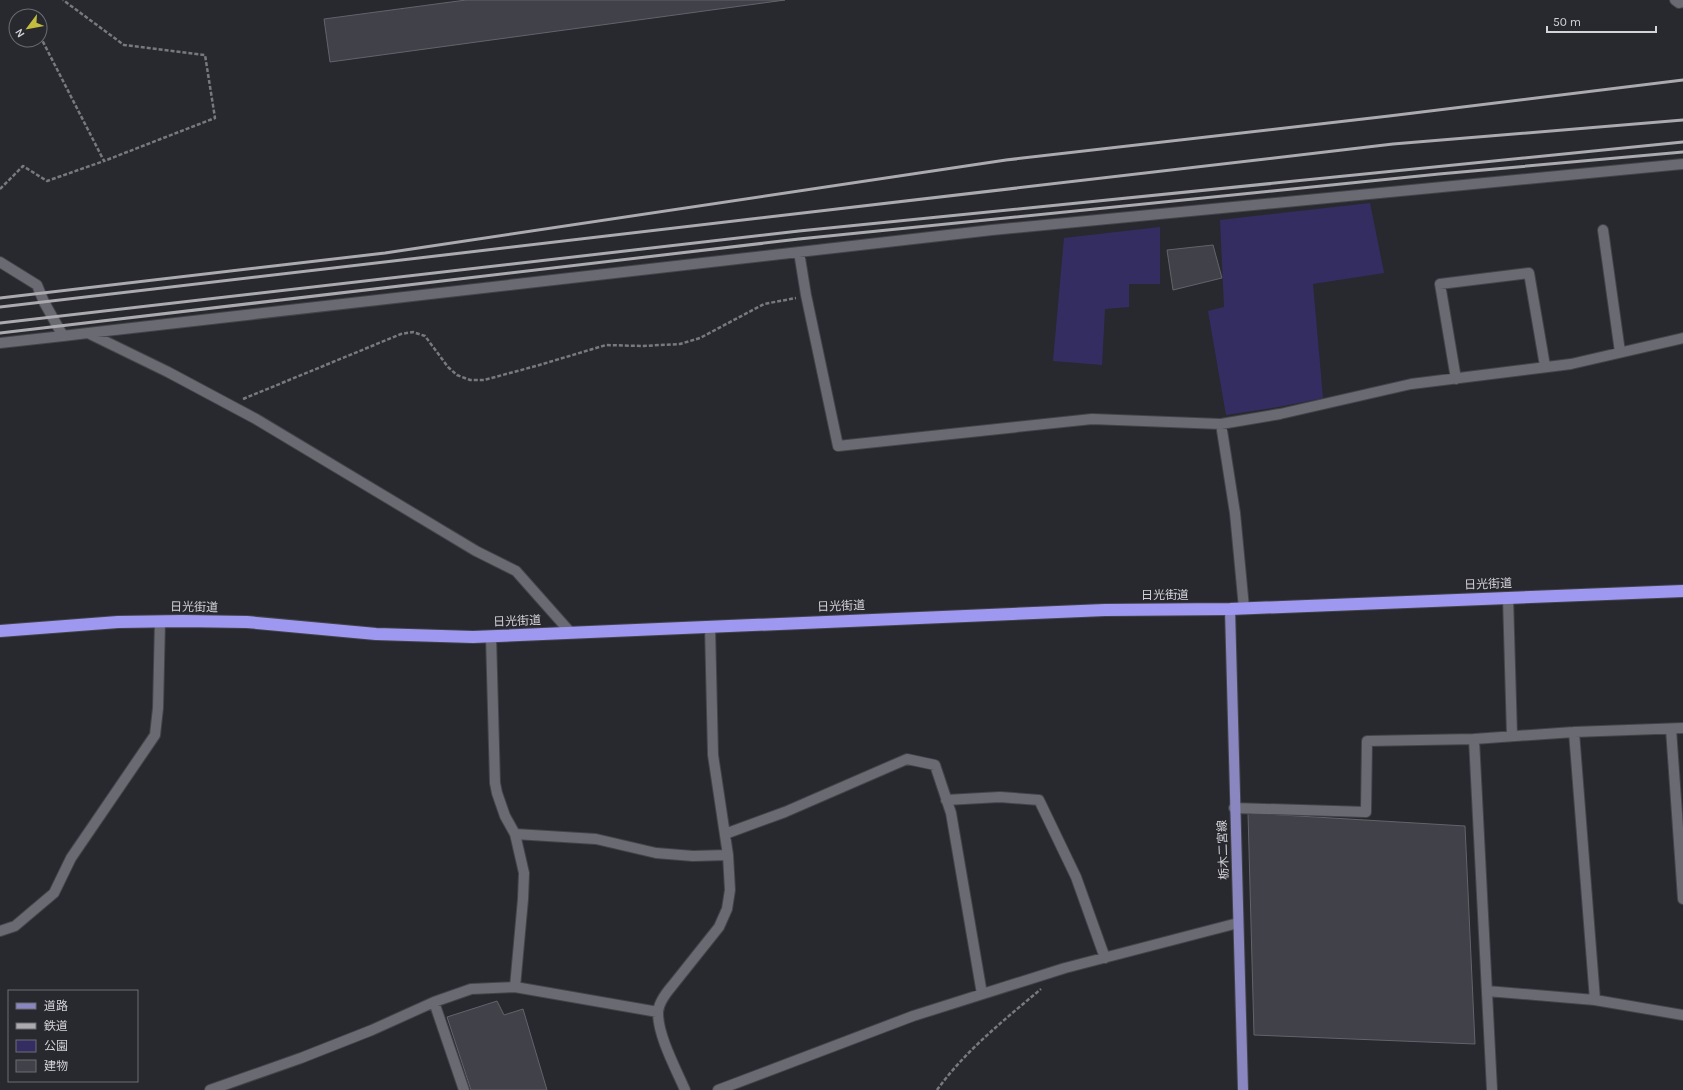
<svg xmlns="http://www.w3.org/2000/svg" width="1683" height="1090" viewBox="0 0 1683 1090" font-family="Karla,'Noto Sans JP',sans-serif">
	<style>
		.green { fill: #342d62 }
		.building { fill: #414149; stroke: #63636c }
		.lines { fill: none; stroke-linecap: round; stroke-linejoin: round }
		.minor-casing { stroke: #434349; stroke-width: 12 }
		.major-casing { stroke: #434349; stroke-width: 12 }
		.highway-casing { stroke: #434349; stroke-width: 14 }
		.path { stroke: #78787e; stroke-width: 2.5; stroke-dasharray: 4 2; stroke-linecap: butt }
		.minor { stroke: #6a6a73; stroke-width: 10 }
		.major { stroke: #8a86bf; stroke-width: 10 }
		.highway { stroke: #9f98f1; stroke-width: 12 }
		.rail { stroke: #aaaaaf; stroke-width: 3 }
		.labels { text-anchor: middle; stroke-width: 3; stroke-linejoin: round; paint-order: stroke }
		.street-label { font-size: 12px; fill: #d3d3d8; stroke: #28282f }
	</style>
	<rect width="100%" height="100%" fill="#28282f"/>
	<!-- green -->
	<path class="green" d="M1370,203L1384,273L1313,284L1323,398L1278,407L1226,415L1208,311L1224,307L1220,220Z
		M1160,227V284H1129V307L1105,309L1102,365L1053,361L1064,238Z"/>
	<!-- building -->
	<path class="building" d="M466,0H785L330,62L324,19Z
		M1213,245L1222,278L1173,290L1167,250Z
		M1248,813L1465,826L1475,1044L1254,1035Z
		M497,1001L504,1015L523,1009L547,1090H471L447,1017Z"/>
	<g class="lines">
		<!-- minor casing -->
		<g class="minor-casing">
			<path id="minor" d="M1675,0L1679,3L1683,2
				M1603,230L1620,352
				M799,252L806,295L838,446L1092,419L1221,424L1280,414L1411,384L1571,364L1683,338
				M0,262L37,285L44,302L63,336L88,333L168,372L256,419L476,551L516,571L571,633
				M88,333L992,230L1683,164
				M0,343L63,336
				M1456,379L1440,284L1529,273L1545,366
				M1221,424L1235,513L1244,608
				M1508,597L1512,736
				M491,636L495,783L497,793L505,816L515,834L524,873L523,899L515,987L658,1012
				M1671,729L1683,899
				M1574,732L1595,1000
				M946,800L1000,797L1039,800L1076,877L1105,958
				M1234,808L1366,812L1367,741L1474,739
				M515,834L596,839L656,853L693,856L728,855
				M725,834L785,812L907,759L935,765L951,813L982,994
				M0,931L15,926L54,893L71,858L155,735L158,708L160,621
				M1487,991L1595,1000L1683,1015
				M434,1002L464,1090
				M210,1090L301,1058L372,1030L434,1002L471,989L515,987
				M685,1090C676,1069 658,1036 658,1013C658,1004 666,993 672,986L719,927L727,909L730,890L728,855L713,755L710,626
				M718,1090L913,1016L1065,968L1238,923
				M1492,1090L1474,739L1574,732L1683,728"/>
		</g>
		<!-- major casing -->
		<g class="major-casing">
			<path id="major" d="M1230,609L1243,1090"/>
		</g>
		<!-- highway casing -->
		<g class="highway-casing">
			<path id="highway" d="M0,631L118,622L183,621L247,622L376,634L473,637L1105,610L1230,609L1683,591"/>
		</g>
		<!-- path -->
		<path class="path" d="M17,13L24,16
			M40,36L104,161L215,118L205,55L124,45L63,0
			M0,189L23,166L47,181L104,161
			M243,399L401,334L413,332L425,336L448,367L457,375L470,380H484L536,366L606,345L642,346L680,344L700,338L764,304L796,298
			M937,1090C965,1051 1004,1020 1041,989"/>
		<!-- minor -->
		<use href="#minor" class="minor"/>
		<!-- major -->
		<use href="#major" class="major"/>
		<!-- highway -->
		<use href="#highway" class="highway"/>
		<!-- rail -->
		<path class="rail" d="M0,298L385,253L1006,160L1389,116L1683,80
			M0,307L1393,144L1683,120
			M0,323L799,231L1683,142
			M0,333L799,239L1439,174L1683,152"/>
	</g>
	<g class="labels">
		<!-- street labels -->
		<g class="street-label">
			<text transform="translate(1488 584) rotate(-2)" y="4">日光街道</text>
			<text x="1165" y="599">日光街道</text>
			<text transform="translate(841 606) rotate(-2)" y="4">日光街道</text>
			<text transform="translate(194 607) rotate(1)" y="4">日光街道</text>
			<text transform="translate(517 621) rotate(-2)" y="4">日光街道</text>
			<text transform="translate(1223 850) rotate(-92)" y="4">栃木二宮線</text>
		</g>
	</g>
	<!-- legend -->
	<rect x="8" y="990" width="130" height="92" fill="#28282f" stroke="#6c6c73"/>
	<rect x="16" y="1003" width="20" height="6" fill="#8a86bf" stroke="#6c6c73"/>
	<text x="44" y="1010" font-size="12" fill="#d3d3d8">道路</text>
	<rect x="16" y="1023" width="20" height="6" fill="#aaaaaf" stroke="#6c6c73"/>
	<text x="44" y="1030" font-size="12" fill="#d3d3d8">鉄道</text>
	<rect x="16" y="1040" width="20" height="12" fill="#342d62" stroke="#6c6c73"/>
	<text x="44" y="1050" font-size="12" fill="#d3d3d8">公園</text>
	<rect x="16" y="1060" width="20" height="12" fill="#414149" stroke="#6c6c73"/>
	<text x="44" y="1070" font-size="12" fill="#d3d3d8">建物</text>
	<!-- north arrow -->
	<g transform="translate(28 28) rotate(238)"><circle r="19" fill="#28282f" stroke="#6c6c73"/>
	<path d="M0-3L7 15L0 10L-7 15Z" fill="#c3bd3f"/>
	<text y="-6" font-size="11" font-weight="bold" text-anchor="middle" fill="#d3d3d8">N</text>
	</g>
	<!-- scale -->
	<path d="M1547 26v6h109v-6" fill="none" stroke="#d3d3d8" stroke-width="2"/>
	<text x="1553" y="26" font-size="12" fill="#d3d3d8" stroke="#28282f" stroke-width="3" paint-order="stroke">50 m</text>
</svg>
